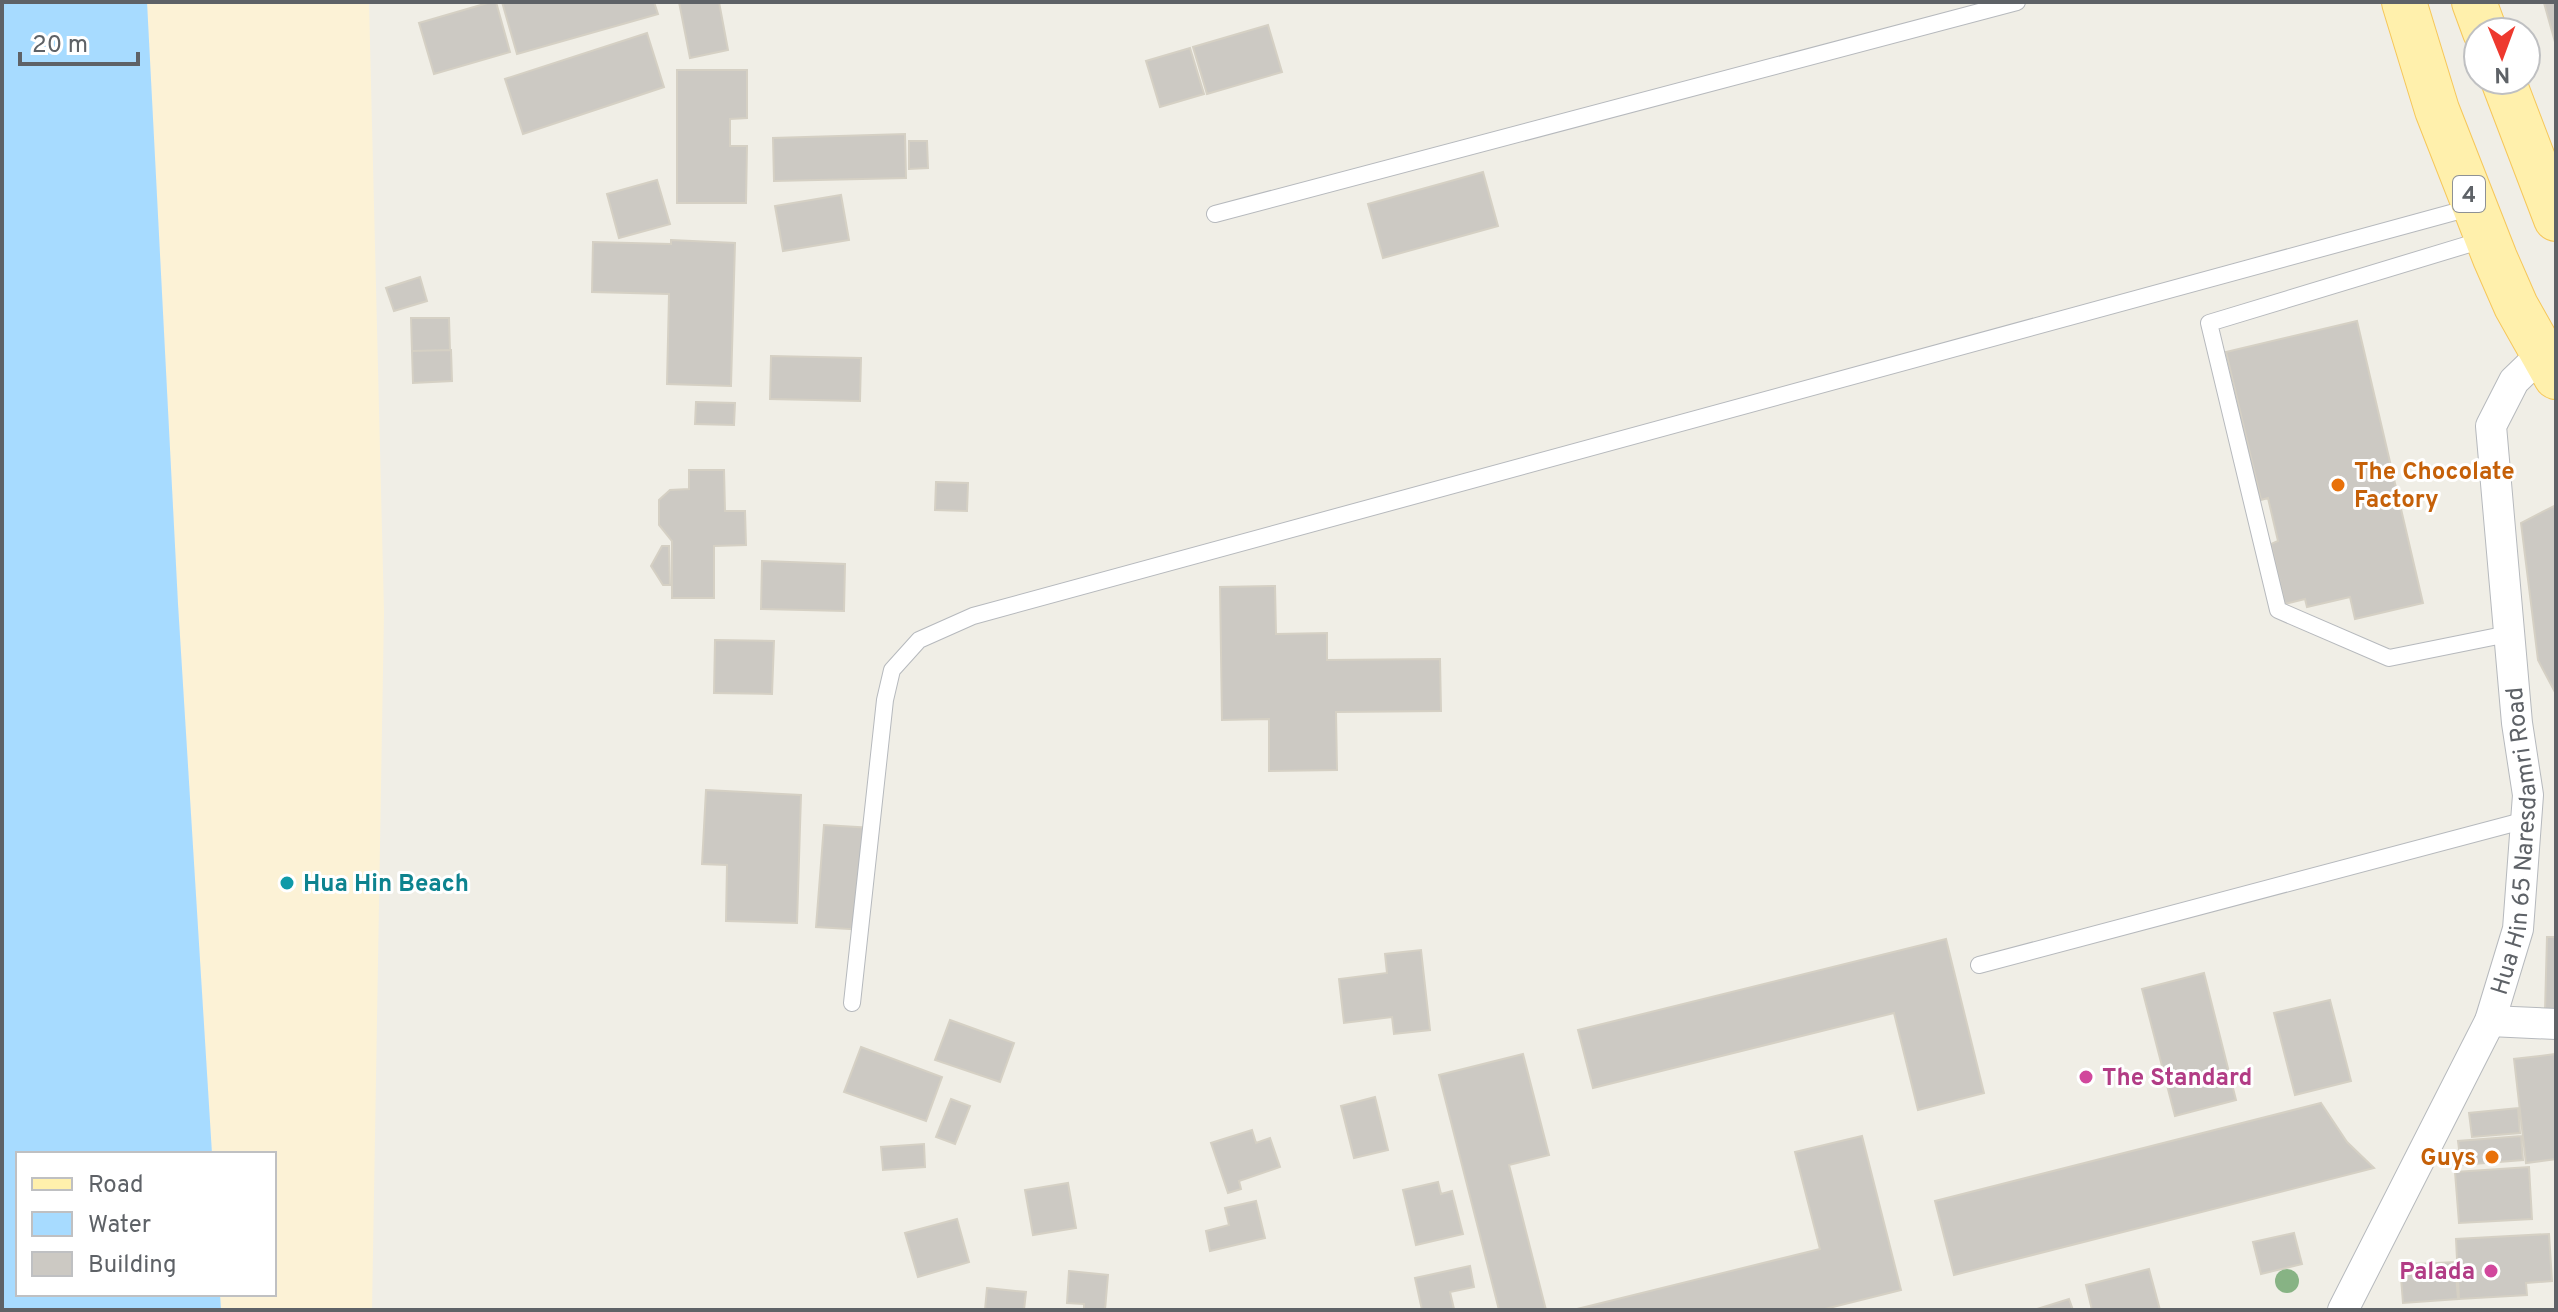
<svg xmlns="http://www.w3.org/2000/svg" width="2558" height="1312" viewBox="0 0 2558 1312" font-family="Overpass,sans-serif">
	<style>
		.sand { fill: #fcf2d6 }
		.water { fill: #a7dbff }
		.building { fill: #ccc9c3; stroke: #d5d0c4; stroke-width: 2 }
		.lines { fill: none; stroke-linecap: round; stroke-linejoin: round }
		.lane-casing { stroke: #b6b9bd; stroke-width: 18 }
		.street-casing { stroke: #b6b9bd; stroke-width: 32 }
		.primary-casing { stroke: #f6c75a; stroke-width: 46 }
		.lane { stroke: #fff; stroke-width: 16 }
		.street { stroke: #fff; stroke-width: 30 }
		.primary { stroke: #fff0ac; stroke-width: 44 }
		.tree { fill: #87b384 }
		.food-dot { fill: #e8710a; stroke: #fff; stroke-width: 3 }
		.culture-dot { fill: #0f9aa8; stroke: #fff; stroke-width: 3 }
		.hotel-dot { fill: #d1479c; stroke: #fff; stroke-width: 3 }
		.labels { text-anchor: middle; stroke-width: 6; stroke-linejoin: round; paint-order: stroke }
		.shield { fill: #fff; stroke: #8e9195; stroke-width: 2 }
		.shield-label { font-size: 22px; font-weight: bold; fill: #5e6267 }
		.food-label { font-size: 24px; font-weight: bold; fill: #c56008; stroke: #fff; text-anchor: start }
		.street-label { font-size: 24px; fill: #5e6267; stroke: #fff }
		.culture-label { font-size: 24px; font-weight: bold; fill: #0d838f; stroke: #fff; text-anchor: start }
		.hotel-label { font-size: 24px; font-weight: bold; fill: #b23c85; stroke: #fff; text-anchor: start }
	</style>
	<rect width="100%" height="100%" fill="#f0eee6"/>
	<!-- sand -->
	<path class="sand" d="M147,2H369L384,612L372,1310H221L220,1294H274V1154H212L178,604Z"/>
	<!-- water -->
	<path class="water" d="M2,2H147L178,604L212,1154H18V1294H220L221,1310H2Z"/>
	<!-- building -->
	<path class="building" d="M491,2H496L510,52L434,74L419,23Z
		M502,2H654L658,14L517,54Z
		M679,2H719L728,50L690,58Z
		M2556,2V42H2555L2544,3Z
		M1268,25L1282,72L1207,94L1193,47Z
		M647,33L664,87L523,134L505,79Z
		M1190,48L1204,94L1160,107L1146,61Z
		M677,70H747V118L730,119V146H747L746,203H677Z
		M905,134L906,178L774,181L773,138Z
		M909,141H927L928,168L909,169Z
		M1483,172L1498,226L1383,258L1368,204Z
		M657,180L670,224L619,238L607,194Z
		M841,195L849,240L783,251L775,206Z
		M671,240L735,243L731,386L667,384L669,294L592,292L593,242L671,244Z
		M420,277L427,301L394,311L386,288Z
		M411,318H449L450,350L412,351Z
		M2357,321L2423,603L2355,619L2350,597L2307,607L2305,599L2285,604L2271,544L2278,541L2268,498L2261,500L2226,352Z
		M451,350L452,381L413,383L412,351Z
		M771,356L861,358L860,401L770,399Z
		M696,402L735,403L734,425L695,424Z
		M689,470H724L725,511H745L746,545L714,546V598H672V541L659,525V500L670,490L689,489Z
		M936,482L968,483L967,511L935,510Z
		M2554,506L2556,510V694L2538,660L2521,523Z
		M662,546H669L670,585H663L651,566Z
		M762,561L845,564L844,611L761,609Z
		M1275,586L1276,634L1327,633V660L1440,659L1441,711L1336,712L1337,770L1269,771V719L1222,720L1220,587Z
		M715,640L774,641L772,694L714,693Z
		M706,790L801,795L797,923L726,921L727,865L702,864Z
		M824,825L873,828L866,930L816,927Z
		M2547,937H2556V1011H2545Z
		M1946,939L1984,1093L1918,1110L1894,1013L1593,1088L1578,1030Z
		M1421,950L1430,1030L1394,1034L1392,1017L1344,1023L1339,979L1387,973L1385,954Z
		M2204,973L2236,1100L2175,1116L2142,989Z
		M2330,1000L2351,1081L2295,1095L2274,1013Z
		M950,1020L1014,1043L1000,1082L935,1060Z
		M861,1047L942,1077L926,1121L844,1092Z
		M1523,1054L1549,1155L1509,1165L1546,1310H1499L1439,1075Z
		M2556,1054V1159L2526,1163L2514,1059Z
		M1375,1097L1388,1150L1354,1158L1341,1106Z
		M951,1099L970,1106L955,1144L936,1137Z
		M2321,1103L2347,1142L2374,1168L1954,1275L1935,1201Z
		M2518,1108L2520,1133L2472,1137L2469,1113Z
		M1252,1130L1256,1143L1270,1138L1280,1167L1239,1181L1241,1189L1228,1193L1211,1143Z
		M1862,1136L1901,1290L1821,1310H1573L1820,1249L1795,1152Z
		M2521,1136L2523,1160L2461,1165L2458,1141Z
		M924,1144L925,1167L883,1170L881,1147Z
		M2529,1167L2532,1219L2459,1223L2455,1172Z
		M1438,1182L1441,1194L1452,1191L1463,1234L1416,1245L1403,1190Z
		M1068,1183L1076,1228L1033,1235L1025,1190Z
		M1256,1201L1265,1238L1210,1251L1206,1231L1229,1225L1225,1208Z
		M957,1219L969,1262L918,1277L905,1233Z
		M2294,1233L2302,1264L2261,1274L2253,1242Z
		M2549,1234L2552,1281L2526,1283L2527,1295L2459,1299L2456,1239Z
		M2455,1262L2458,1299L2403,1303L2400,1265Z
		M1470,1266L1474,1287L1450,1292L1454,1309L1422,1310L1415,1278Z
		M2149,1269L2160,1310H2092L2086,1285Z
		M1069,1271L1108,1275L1105,1310H1084V1304L1067,1303Z
		M987,1288L1026,1292L1024,1310H985Z
		M2069,1299L2073,1310H2034Z"/>
	<g class="lines">
		<!-- lane casing -->
		<g class="lane-casing">
			<path id="lane" d="M1215,214L2017,2
				M2486,239L2209,323L2278,610L2389,658L2508,634
				M1979,965L2526,820
				M852,1003L885,700L892,670L919,640L973,616L2473,207"/>
		</g>
		<!-- street casing -->
		<g class="street-casing">
			<g id="street">
				<path d="M2490,1021L2556,1024"/>
				<path id="s1" d="M2343,1310L2490,1021L2518,929L2528,795L2517,723L2491,426L2514,381L2543,353"/>
			</g>
		</g>
		<!-- primary casing -->
		<g class="primary-casing">
			<path id="primary" d="M2404,2L2437,110L2495,258L2516,306L2556,377
				M2474,2L2485,32
				M2503,80L2556,219"/>
		</g>
		<!-- lane -->
		<use href="#lane" class="lane"/>
		<!-- street -->
		<use href="#street" class="street"/>
		<!-- primary -->
		<use href="#primary" class="primary"/>
	</g>
	<!-- trees -->
	<circle class="tree" cx="2287" cy="1281" r="12"/>
	<!-- markers -->
	<g class="food-dot">
		<circle cx="2338" cy="485" r="8"/>
		<circle cx="2492" cy="1157" r="8"/>
	</g>
	<circle class="culture-dot" cx="287" cy="883" r="8"/>
	<g class="hotel-dot">
		<circle cx="2086" cy="1077" r="8"/>
		<circle cx="2491" cy="1271" r="8"/>
	</g>
	<g class="labels">
		<!-- shield labels -->
		<rect class="shield" x="2453" y="176" width="32" height="36" rx="6"/>
		<g class="shield-label">
			<text x="2469" y="202">4</text>
		</g>
		<!-- food labels -->
		<g class="food-label">
			<text x="2354" y="479">The Chocolate<tspan x="2354" dy="28">Factory</tspan></text>
			<text x="2476" y="1165" text-anchor="end">Guys</text>
		</g>
		<!-- street labels -->
		<g class="street-label">
			<text dy="8" stroke="none"><textPath href="#s1" startOffset="508">Hua Hin 65 Naresdamri Road</textPath></text>
		</g>
		<!-- culture labels -->
		<g class="culture-label">
			<text x="303" y="891">Hua Hin Beach</text>
		</g>
		<!-- hotel labels -->
		<g class="hotel-label">
			<text x="2102" y="1085">The Standard</text>
			<text x="2475" y="1279" text-anchor="end">Palada</text>
		</g>
	</g>
	<!-- border -->
	<rect width="2558" height="1312" fill="none" stroke="#5e6267" stroke-width="8"/>
	<!-- legend -->
	<rect x="16" y="1152" width="260" height="144" fill="#ffffff" stroke="#bfc0c2" stroke-width="2"/>
	<rect x="32" y="1178" width="40" height="12" fill="#fff0ac" stroke="#bfc0c2" stroke-width="2"/>
	<text x="88" y="1192" font-size="24" fill="#5e6267">Road</text>
	<rect x="32" y="1212" width="40" height="24" fill="#a7dbff" stroke="#bfc0c2" stroke-width="2"/>
	<text x="88" y="1232" font-size="24" fill="#5e6267">Water</text>
	<rect x="32" y="1252" width="40" height="24" fill="#ccc9c3" stroke="#bfc0c2" stroke-width="2"/>
	<text x="88" y="1272" font-size="24" fill="#5e6267">Building</text>
	<!-- north arrow -->
	<g transform="translate(2502 56) rotate(179)"><circle r="38" fill="#ffffff" stroke="#bfc0c2" stroke-width="2"/>
	<path d="M0-6L14 30L0 20L-14 30Z" fill="#ee392e"/>
	<text y="-12" font-size="22" font-weight="bold" text-anchor="middle" fill="#5e6267">N</text>
	</g>
	<!-- scale -->
	<path d="M20 52v12h118v-12" fill="none" stroke="#5e6267" stroke-width="4"/>
	<text x="32" y="52" font-size="24" fill="#5e6267" stroke="#ffffff" stroke-width="6" paint-order="stroke">20 m</text>
</svg>
